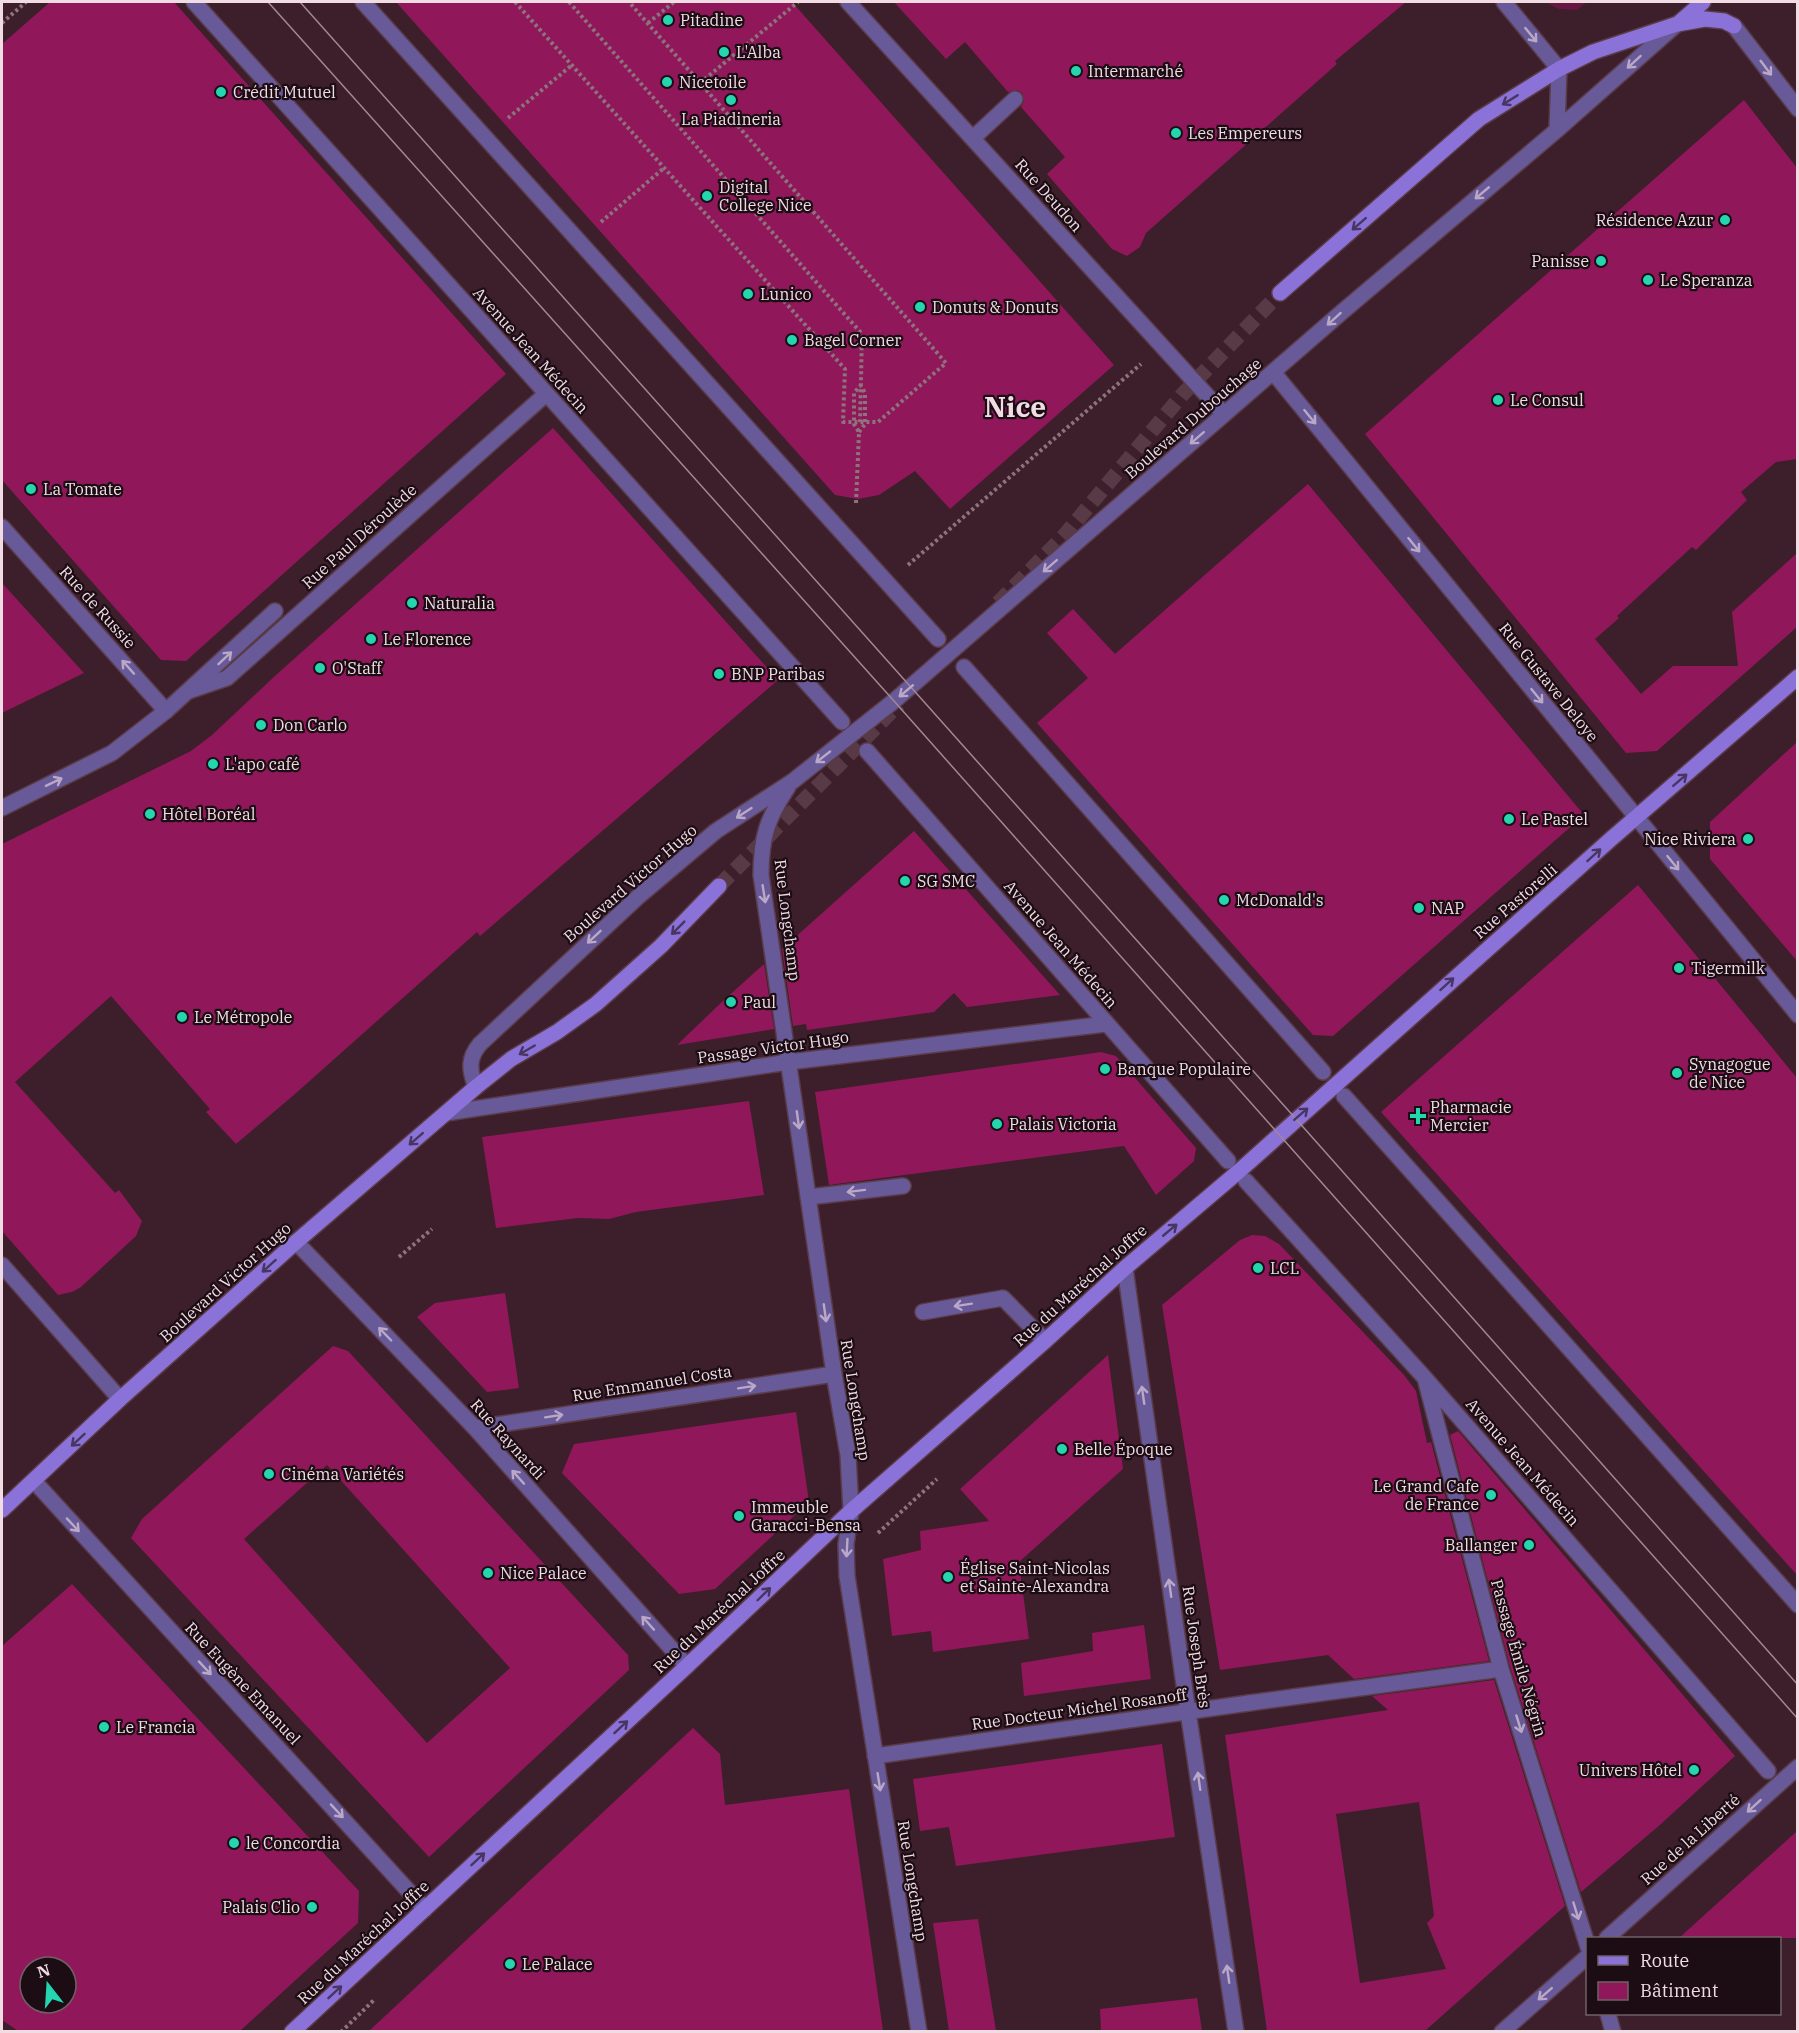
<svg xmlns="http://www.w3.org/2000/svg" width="1799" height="2033" viewBox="0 0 1799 2033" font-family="'IBM Plex Serif',serif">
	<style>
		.green { fill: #671741 }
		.building { fill: #90185a; fill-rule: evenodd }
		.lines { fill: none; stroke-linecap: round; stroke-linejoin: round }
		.secondary-tunnel { stroke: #583a47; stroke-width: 15; stroke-dasharray: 15 8; stroke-linecap: butt }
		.service-casing { stroke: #5a3c49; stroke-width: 18 }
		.pedestrian-casing { stroke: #5a3c49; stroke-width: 18 }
		.minor-casing { stroke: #5a3c49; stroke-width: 18 }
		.tertiary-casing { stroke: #5a3c49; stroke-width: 18 }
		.secondary-casing { stroke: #5a3c49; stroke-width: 18 }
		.path { stroke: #8d737d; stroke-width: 4; stroke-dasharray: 3 3; stroke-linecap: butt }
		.service { stroke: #685999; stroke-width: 15 }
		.pedestrian { stroke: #685999; stroke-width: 15 }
		.minor { stroke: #685999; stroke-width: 15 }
		.tertiary { stroke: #685999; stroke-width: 15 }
		.secondary { stroke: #8b72d9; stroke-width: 15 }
		.tram { stroke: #a18892; stroke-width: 1.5 }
		.path-bridge { stroke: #8d737d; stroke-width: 4; stroke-dasharray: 3 3; stroke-linecap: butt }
		.oneway { stroke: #baa8c6 }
		.oneway2 { stroke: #483562 }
		.poi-dot { fill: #24d5af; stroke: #1b0d13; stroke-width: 2 }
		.labels { text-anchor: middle; stroke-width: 4.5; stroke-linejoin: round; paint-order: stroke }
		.poi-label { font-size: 16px; fill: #f1dce4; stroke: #1b0d13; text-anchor: start }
		.street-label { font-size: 16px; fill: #f1dce4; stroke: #1b0d13 }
		.town-label { font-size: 28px; font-weight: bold; fill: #f1dce4; stroke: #1b0d13 }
	</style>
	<rect width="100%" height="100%" fill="#3d1e2b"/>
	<!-- green -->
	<path class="green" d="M1545,2H1587L1577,10L1559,9Z"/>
	<!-- building -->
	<path class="building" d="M50,2H174L506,374L186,661L161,660L2,480V44Z
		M396,2H792L1114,365L950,509L915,471L879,495L858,499L835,495Z
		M894,2H1406L1335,61L1337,64L1146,233L1140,247L1127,256L1112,249L1047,174L1065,157L1021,107L1024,101L1022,93L1017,90L1008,92L965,42L946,59Z
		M1744,100L1797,168V459L1776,462L1741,492L1747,500L1696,550L1692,547L1617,616L1619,618L1595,639L1641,694L1673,666H1738L1732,612L1797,553V627L1657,751L1626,753L1365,434Z
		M553,428L778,680L480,936L477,932L295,1094L236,1144L206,1112L210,1109L111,996L15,1082L115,1193L119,1190L142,1221L136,1236L81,1287L72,1292L58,1295L2,1231V844L191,751L212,735L276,675Z
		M1308,484L1584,815L1333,1036L1313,1035L1037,723L1088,678L1047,633L1073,609L1115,654Z
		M2,583L84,673L2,713Z
		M1797,742V961L1710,859V822Z
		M914,831L1060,995L967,1007L954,993L934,1012L807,1030L806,1024L793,1026L782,949Z
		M1638,885L1797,1078V1575L1381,1112Z
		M764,964L774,1029L677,1045L724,1000Z
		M1101,1052L1116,1056L1196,1148L1194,1161L1156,1195L1124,1146L829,1185L815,1092Z
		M749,1101L764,1195L636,1212L609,1219L578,1218L496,1228L482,1137Z
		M1252,1235L1265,1236L1279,1244L1404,1375L1416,1391L1427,1443L1431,1442L1489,1661L1354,1679L1328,1655L1220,1670L1162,1305L1240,1240Z
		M505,1293L519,1388L487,1392L417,1317L435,1303Z
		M333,1346L348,1351L628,1655L629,1670L429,1857L131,1538L142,1519ZM327,1465L510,1668L427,1743L244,1539Z
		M1108,1355L1123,1469L1019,1562L1029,1639L933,1652L931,1631L892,1636L883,1559L921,1550L920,1531L989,1521L960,1489Z
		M796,1412L809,1502L715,1589L679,1594L562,1473L574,1444Z
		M1458,1431L1735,1756L1661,1824L1581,1892L1510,1666L1450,1435Z
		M72,1584L359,1891L358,1923L240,2031H18L2,2020V1646ZM30,1967H66V2003H30Z
		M1144,1625L1151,1679L1024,1696L1021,1663L1093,1651L1092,1633Z
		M1494,1680L1565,1906L1425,2031H1267L1225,1735L1388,1710L1372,1696ZM1419,1802L1434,1916L1427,1923L1446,1969L1360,1983L1336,1814Z
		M693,1728L720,1754L725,1805L849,1789L883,2031H369Z
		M1162,1744L1175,1837L956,1866L949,1827L920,1831L913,1779Z
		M1797,1831V1938H1679Z
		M978,1919L996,2031H949L933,1923Z
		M1197,1998L1202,2031H1101L1100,2009Z"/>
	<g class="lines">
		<!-- secondary-tunnel -->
		<path class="secondary-tunnel" d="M998,603L1063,537L1183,394L1280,293
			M719,886L899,704"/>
		<!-- service casing -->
		<g class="service-casing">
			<path id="service" d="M166,711L275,611
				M809,1197L903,1186
				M923,1312L1003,1298L1045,1341"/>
		</g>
		<!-- pedestrian casing -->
		<g class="pedestrian-casing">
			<path id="pedestrian" d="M194,2L842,722
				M363,2L938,639
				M848,2L1224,414
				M973,138L1015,99
				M964,667L1323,1072
				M189,691L227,678L546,394
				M867,751L1228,1161
				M1344,1096L1798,1605
				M446,1113L789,1062L1106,1024
				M1246,1181L1424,1377L1768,1771
				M1426,1382L1501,1669L1588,1947
				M1249,1703L1501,1669
				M1608,2014L1613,2032"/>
		</g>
		<!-- minor casing -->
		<g class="minor-casing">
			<path id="minor" d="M1504,2L1559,69L1557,130
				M1734,26L1798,109
				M1273,372L1798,1015
				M2,527L166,711L112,753L2,808
				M788,787C767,819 761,837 761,875L834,1374L848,1455L851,1511L846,1544L847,1576L919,2032
				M476,1087C469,1070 468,1058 480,1044L639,896L716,831L793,781L894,701L1342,312L1557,130L1677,24
				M296,1242L475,1428L687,1666
				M2,1265L120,1399
				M1125,1268L1183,1678L1236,2032
				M475,1428L834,1374
				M34,1481L425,1909
				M875,1756L1249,1703"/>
		</g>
		<!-- tertiary casing -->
		<g class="tertiary-casing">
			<path id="tertiary" d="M1607,1938L1798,1767
				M1502,2032L1588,1956"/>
		</g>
		<!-- secondary casing -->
		<g class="secondary-casing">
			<path id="secondary" d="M1680,22L1703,2
				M1280,293L1479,119L1559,69L1593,52L1677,24L1705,19L1724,21L1734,26
				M2,1510L120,1399L296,1242L476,1087L511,1059L557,1032L596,1004L661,946L719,886
				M292,2032L687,1666L851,1511L1045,1341L1125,1268L1238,1172L1611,839L1798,677"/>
		</g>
		<!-- path -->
		<path class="path" d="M569,2L862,334L860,422
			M2,23L26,2
			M648,23L674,2
			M700,83L798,2
			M508,118L572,65
			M601,222L664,168
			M859,432L865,424V393L861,386
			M856,503L859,432L854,424V393L860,386
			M908,565L1141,364
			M399,1257L432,1229
			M878,1533L937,1479
			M341,2032L375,1999"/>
		<!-- service -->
		<use href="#service" class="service"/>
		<!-- pedestrian -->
		<use href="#pedestrian" class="pedestrian"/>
		<!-- minor -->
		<use href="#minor" class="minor"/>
		<!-- tertiary -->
		<use href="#tertiary" class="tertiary"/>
		<!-- secondary -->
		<use href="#secondary" class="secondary"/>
		<!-- tram -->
		<path class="tram" d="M268,2L894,701L1798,1719
			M300,2L1296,1119L1798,1685"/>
		<!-- path-bridge -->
		<path class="path-bridge" d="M515,2L845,369L843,422H878L946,363L629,2"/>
	</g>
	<!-- one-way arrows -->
	<defs><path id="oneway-shaft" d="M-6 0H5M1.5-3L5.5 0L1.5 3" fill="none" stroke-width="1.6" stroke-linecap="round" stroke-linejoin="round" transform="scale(1.5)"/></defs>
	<g class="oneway">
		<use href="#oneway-shaft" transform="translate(1531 35) rotate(51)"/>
		<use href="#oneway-shaft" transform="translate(1634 62) rotate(138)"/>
		<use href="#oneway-shaft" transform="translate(1766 68) rotate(53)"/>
		<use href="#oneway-shaft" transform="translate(1482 193) rotate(140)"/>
		<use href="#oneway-shaft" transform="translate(1334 319) rotate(138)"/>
		<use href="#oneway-shaft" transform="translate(1310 417) rotate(51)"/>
		<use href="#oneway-shaft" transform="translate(1197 438) rotate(139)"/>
		<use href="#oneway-shaft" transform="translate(1414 545) rotate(51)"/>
		<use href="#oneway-shaft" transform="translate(1050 566) rotate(139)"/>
		<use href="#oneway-shaft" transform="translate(225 658) rotate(-43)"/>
		<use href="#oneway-shaft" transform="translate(128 667) rotate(-132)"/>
		<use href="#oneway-shaft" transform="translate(906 691) rotate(140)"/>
		<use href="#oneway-shaft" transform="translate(1537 696) rotate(51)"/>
		<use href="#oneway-shaft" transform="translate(823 757) rotate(142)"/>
		<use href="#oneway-shaft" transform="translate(54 782) rotate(-26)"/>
		<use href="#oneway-shaft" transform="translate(744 813) rotate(147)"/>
		<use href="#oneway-shaft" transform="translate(1673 863) rotate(51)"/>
		<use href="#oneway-shaft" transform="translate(764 894) rotate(81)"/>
		<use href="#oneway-shaft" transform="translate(594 937) rotate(137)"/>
		<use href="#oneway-shaft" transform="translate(798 1120) rotate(82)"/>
		<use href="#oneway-shaft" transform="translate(856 1191) rotate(173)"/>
		<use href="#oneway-shaft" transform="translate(963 1305) rotate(171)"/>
		<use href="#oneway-shaft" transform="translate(825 1313) rotate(82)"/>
		<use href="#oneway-shaft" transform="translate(385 1334) rotate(-134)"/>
		<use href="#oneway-shaft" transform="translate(747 1387) rotate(-9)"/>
		<use href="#oneway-shaft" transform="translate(1143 1395) rotate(-98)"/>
		<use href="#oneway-shaft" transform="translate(554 1416) rotate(-9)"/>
		<use href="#oneway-shaft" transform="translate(518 1477) rotate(-132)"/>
		<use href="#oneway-shaft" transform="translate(73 1525) rotate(47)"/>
		<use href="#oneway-shaft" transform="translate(847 1548) rotate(93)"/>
		<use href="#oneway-shaft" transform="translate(1170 1588) rotate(-98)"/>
		<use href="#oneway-shaft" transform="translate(648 1623) rotate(-132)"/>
		<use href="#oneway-shaft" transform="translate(205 1668) rotate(47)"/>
		<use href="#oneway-shaft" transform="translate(1519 1724) rotate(73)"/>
		<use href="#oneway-shaft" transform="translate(1199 1781) rotate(-98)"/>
		<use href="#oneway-shaft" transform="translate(879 1782) rotate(81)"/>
		<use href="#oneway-shaft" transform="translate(1754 1806) rotate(138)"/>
		<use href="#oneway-shaft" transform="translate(337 1811) rotate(47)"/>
		<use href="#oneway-shaft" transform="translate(1576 1911) rotate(73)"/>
		<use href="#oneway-shaft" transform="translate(1228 1974) rotate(-98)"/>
		<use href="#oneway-shaft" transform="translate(1545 1994) rotate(139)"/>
	</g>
	<g class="oneway2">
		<use href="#oneway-shaft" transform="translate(1510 100) rotate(148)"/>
		<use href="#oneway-shaft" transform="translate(1359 224) rotate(139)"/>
		<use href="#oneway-shaft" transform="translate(1680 780) rotate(-41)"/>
		<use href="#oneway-shaft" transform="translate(1594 855) rotate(-42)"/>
		<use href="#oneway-shaft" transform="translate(678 928) rotate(135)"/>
		<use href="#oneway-shaft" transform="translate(1447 984) rotate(-42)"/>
		<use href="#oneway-shaft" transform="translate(527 1050) rotate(150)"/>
		<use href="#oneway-shaft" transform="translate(1301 1114) rotate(-41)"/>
		<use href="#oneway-shaft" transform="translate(416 1139) rotate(139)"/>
		<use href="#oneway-shaft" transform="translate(1170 1230) rotate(-40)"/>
		<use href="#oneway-shaft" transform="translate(269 1266) rotate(138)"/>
		<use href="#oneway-shaft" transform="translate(78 1440) rotate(137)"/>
		<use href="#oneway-shaft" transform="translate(764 1594) rotate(-44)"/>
		<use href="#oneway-shaft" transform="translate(621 1727) rotate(-43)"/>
		<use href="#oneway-shaft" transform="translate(478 1859) rotate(-43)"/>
		<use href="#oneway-shaft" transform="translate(335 1992) rotate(-43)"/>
	</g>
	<!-- markers -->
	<g class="poi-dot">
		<circle cx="668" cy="20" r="6"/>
		<circle cx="724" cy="52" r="6"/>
		<circle cx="1076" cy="71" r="6"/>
		<circle cx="667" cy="82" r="6"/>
		<circle cx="221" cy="92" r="6"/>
		<circle cx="731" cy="100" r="6"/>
		<circle cx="1176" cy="133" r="6"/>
		<circle cx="707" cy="196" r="6"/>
		<circle cx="1725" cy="220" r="6"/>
		<circle cx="1601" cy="261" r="6"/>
		<circle cx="1648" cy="280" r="6"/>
		<circle cx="748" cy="294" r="6"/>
		<circle cx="920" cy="307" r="6"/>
		<circle cx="792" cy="340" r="6"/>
		<circle cx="1498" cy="400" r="6"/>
		<circle cx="31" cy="489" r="6"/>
		<circle cx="412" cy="603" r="6"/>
		<circle cx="371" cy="639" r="6"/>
		<circle cx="320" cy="668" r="6"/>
		<circle cx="719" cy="674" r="6"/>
		<circle cx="261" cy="725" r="6"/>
		<circle cx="213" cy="764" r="6"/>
		<circle cx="150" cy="814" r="6"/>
		<circle cx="1509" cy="819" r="6"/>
		<circle cx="1748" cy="839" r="6"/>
		<circle cx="905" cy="881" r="6"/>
		<circle cx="1224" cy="900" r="6"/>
		<circle cx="1419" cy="908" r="6"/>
		<circle cx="1679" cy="968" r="6"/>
		<circle cx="731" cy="1002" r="6"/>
		<circle cx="182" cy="1017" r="6"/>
		<circle cx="1105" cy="1069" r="6"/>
		<circle cx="1677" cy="1073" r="6"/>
		<path d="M1415 1107h6v6h6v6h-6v6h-6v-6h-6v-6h6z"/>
		<circle cx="997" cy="1124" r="6"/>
		<circle cx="1258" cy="1268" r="6"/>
		<circle cx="1062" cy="1449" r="6"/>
		<circle cx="269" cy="1474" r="6"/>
		<circle cx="1491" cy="1495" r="6"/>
		<circle cx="739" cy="1516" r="6"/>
		<circle cx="1529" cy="1545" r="6"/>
		<circle cx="488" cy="1573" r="6"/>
		<circle cx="948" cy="1577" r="6"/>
		<circle cx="104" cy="1727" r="6"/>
		<circle cx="1694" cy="1770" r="6"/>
		<circle cx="234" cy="1843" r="6"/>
		<circle cx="312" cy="1907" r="6"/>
		<circle cx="510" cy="1964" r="6"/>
	</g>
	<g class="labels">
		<!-- poi labels -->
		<g class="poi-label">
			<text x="680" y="26">Pitadine</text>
			<text x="736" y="58">L'Alba</text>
			<text x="1088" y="77">Intermarché</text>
			<text x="679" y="88">Nicetoile</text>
			<text x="233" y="98">Crédit Mutuel</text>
			<text x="731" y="125" text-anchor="middle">La Piadineria</text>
			<text x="1188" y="139">Les Empereurs</text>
			<text x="719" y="193">Digital<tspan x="719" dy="18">College Nice</tspan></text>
			<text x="1713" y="226" text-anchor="end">Résidence Azur</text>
			<text x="1589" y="267" text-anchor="end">Panisse</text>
			<text x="1660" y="286">Le Speranza</text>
			<text x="760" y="300">Lunico</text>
			<text x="932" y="313">Donuts &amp; Donuts</text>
			<text x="804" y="346">Bagel Corner</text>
			<text x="1510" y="406">Le Consul</text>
			<text x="43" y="495">La Tomate</text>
			<text x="424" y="609">Naturalia</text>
			<text x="383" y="645">Le Florence</text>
			<text x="332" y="674">O'Staff</text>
			<text x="731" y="680">BNP Paribas</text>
			<text x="273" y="731">Don Carlo</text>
			<text x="225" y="770">L'apo café</text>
			<text x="162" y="820">Hôtel Boréal</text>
			<text x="1521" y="825">Le Pastel</text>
			<text x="1736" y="845" text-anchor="end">Nice Riviera</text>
			<text x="917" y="887">SG SMC</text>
			<text x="1236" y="906">McDonald's</text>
			<text x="1431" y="914">NAP</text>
			<text x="1691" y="974">Tigermilk</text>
			<text x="743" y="1008">Paul</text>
			<text x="194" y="1023">Le Métropole</text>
			<text x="1689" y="1070">Synagogue<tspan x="1689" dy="18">de Nice</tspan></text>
			<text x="1117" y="1075">Banque Populaire</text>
			<text x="1430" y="1113">Pharmacie<tspan x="1430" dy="18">Mercier</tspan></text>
			<text x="1009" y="1130">Palais Victoria</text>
			<text x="1270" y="1274">LCL</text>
			<text x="1074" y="1455">Belle Époque</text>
			<text x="281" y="1480">Cinéma Variétés</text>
			<text x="1479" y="1492" text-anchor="end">Le Grand Cafe<tspan x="1479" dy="18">de France</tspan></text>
			<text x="751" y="1513">Immeuble<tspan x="751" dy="18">Garacci-Bensa</tspan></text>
			<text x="1517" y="1551" text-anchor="end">Ballanger</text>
			<text x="960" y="1574">Église Saint-Nicolas<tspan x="960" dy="18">et Sainte-Alexandra</tspan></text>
			<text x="500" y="1579">Nice Palace</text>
			<text x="116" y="1733">Le Francia</text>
			<text x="1682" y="1776" text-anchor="end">Univers Hôtel</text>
			<text x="246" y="1849">le Concordia</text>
			<text x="300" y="1913" text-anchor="end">Palais Clio</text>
			<text x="522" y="1970">Le Palace</text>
		</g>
		<!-- street labels -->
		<g class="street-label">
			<text transform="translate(1049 195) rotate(48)" y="6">Rue Deudon</text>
			<text transform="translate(531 350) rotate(48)" y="6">Avenue Jean Médecin</text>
			<text transform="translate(1193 418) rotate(-41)" y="6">Boulevard Dubouchage</text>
			<text transform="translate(359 536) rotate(-42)" y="6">Rue Paul Déroulède</text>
			<text transform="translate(98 607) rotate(48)" y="6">Rue de Russie</text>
			<text transform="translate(1549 682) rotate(51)" y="6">Rue Gustave Deloye</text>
			<text transform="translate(630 883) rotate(-41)" y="6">Boulevard Victor Hugo</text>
			<text transform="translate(1515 901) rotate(-41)" y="6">Rue Pastorelli</text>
			<text transform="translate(788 920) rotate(83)" y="6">Rue Longchamp</text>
			<text transform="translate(1061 944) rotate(49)" y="6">Avenue Jean Médecin</text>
			<text transform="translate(773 1047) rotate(-8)" y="6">Passage Victor Hugo</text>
			<text transform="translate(225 1282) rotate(-42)" y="6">Boulevard Victor Hugo</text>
			<text transform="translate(1080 1285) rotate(-42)" y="6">Rue du Maréchal Joffre</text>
			<text transform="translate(652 1383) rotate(-9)" y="6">Rue Emmanuel Costa</text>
			<text transform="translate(856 1400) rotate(81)" y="6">Rue Longchamp</text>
			<text transform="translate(508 1439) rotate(48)" y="6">Rue Raynardi</text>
			<text transform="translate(1523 1462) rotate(49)" y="6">Avenue Jean Médecin</text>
			<text transform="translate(719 1611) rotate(-43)" y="6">Rue du Maréchal Joffre</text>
			<text transform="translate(1197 1647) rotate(82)" y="6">Rue Joseph Brès</text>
			<text transform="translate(1519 1658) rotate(74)" y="6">Passage Émile Négrin</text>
			<text transform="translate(243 1683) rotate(47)" y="6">Rue Eugène Emanuel</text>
			<text transform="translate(1079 1709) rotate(-8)" y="6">Rue Docteur Michel Rosanoff</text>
			<text transform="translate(1690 1839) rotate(-42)" y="6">Rue de la Liberté</text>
			<text transform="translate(913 1881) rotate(81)" y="6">Rue Longchamp</text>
			<text transform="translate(363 1942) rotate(-43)" y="6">Rue du Maréchal Joffre</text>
		</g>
		<!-- town labels -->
		<g class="town-label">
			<text x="1015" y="417">Nice</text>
		</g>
	</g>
	<!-- border -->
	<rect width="1799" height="2033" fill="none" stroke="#f1dce4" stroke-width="6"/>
	<!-- legend -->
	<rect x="1586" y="1937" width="195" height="78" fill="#1b0d13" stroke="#716067" stroke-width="1.5"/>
	<rect x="1598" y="1956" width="30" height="9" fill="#8b72d9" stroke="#716067" stroke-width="1.5"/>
	<text x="1640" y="1967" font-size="18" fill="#f1dce4">Route</text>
	<rect x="1598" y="1982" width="30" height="18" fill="#90185a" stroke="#716067" stroke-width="1.5"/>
	<text x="1640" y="1997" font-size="18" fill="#f1dce4">Bâtiment</text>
	<!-- north arrow -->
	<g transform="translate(48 1985) rotate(343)"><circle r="28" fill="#1b0d13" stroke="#716067" stroke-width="1.5"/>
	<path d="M0-4.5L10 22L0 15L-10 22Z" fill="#24d5af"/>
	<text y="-9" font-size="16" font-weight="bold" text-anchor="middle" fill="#f1dce4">N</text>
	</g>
</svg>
